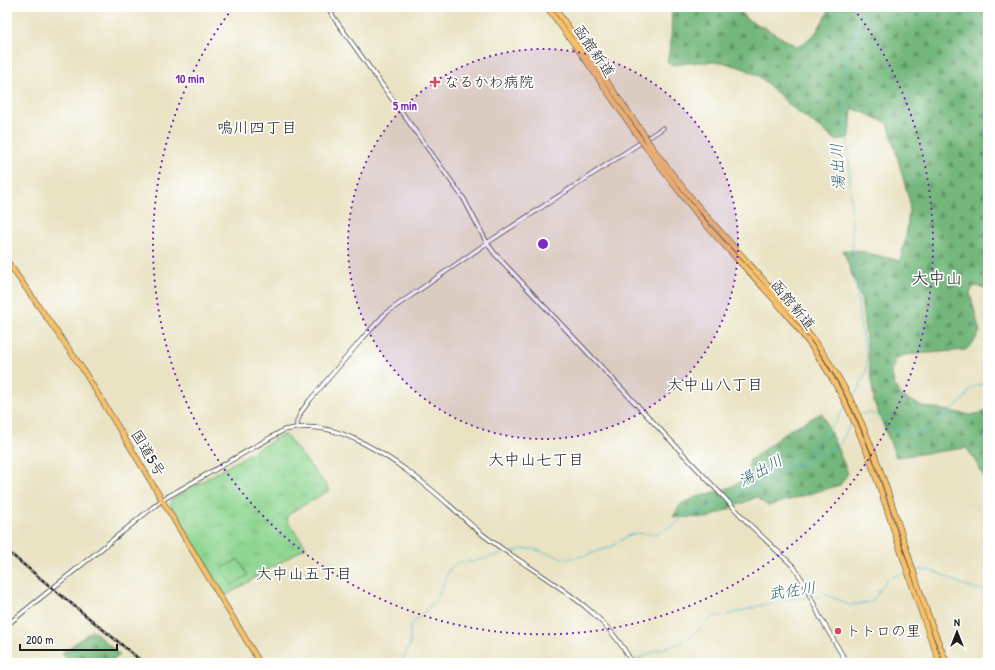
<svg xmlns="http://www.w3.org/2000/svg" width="995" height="670" viewBox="0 0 995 670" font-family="'Patrick Hand','Klee One',sans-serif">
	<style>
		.forest { fill: url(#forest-firs); stroke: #486a4c }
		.park { fill: url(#park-tufts); stroke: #567956 }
		.pitch { fill: #8fd691; stroke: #567956 }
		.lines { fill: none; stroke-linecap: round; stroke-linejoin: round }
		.stream { stroke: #52bdcd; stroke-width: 1 }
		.minor-casing { stroke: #3b3a35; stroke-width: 5 }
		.highway-casing { stroke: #3b3a35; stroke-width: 6 }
		.minor { stroke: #fff; stroke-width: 3.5 }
		.highway { stroke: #f7c06b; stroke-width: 5 }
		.rail-casing { stroke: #1c1c1c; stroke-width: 2.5 }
		.rail { stroke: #fff; stroke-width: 1; stroke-dasharray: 3; stroke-linecap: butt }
		.highway-bridge-casing { stroke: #3b3a35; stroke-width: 6; stroke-linecap: butt }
		.highway-bridge { stroke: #f7c06b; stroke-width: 5 }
		.ring { fill: none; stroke: #7b2cbf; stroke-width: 2; stroke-dasharray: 2 4 }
		.poi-dot { fill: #d1495b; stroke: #fff; stroke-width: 1.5 }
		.labels { text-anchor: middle; stroke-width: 3.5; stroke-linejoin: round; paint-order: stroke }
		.street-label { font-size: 15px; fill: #1c1c1c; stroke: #fff }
		.poi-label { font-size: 15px; fill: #1c1c1c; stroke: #fff; text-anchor: start }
		.neighbourhood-label { font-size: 16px; fill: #1c1c1c; stroke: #fff }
		.water-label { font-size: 16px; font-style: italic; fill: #34646c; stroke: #fff }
		.quarter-label { font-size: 17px; fill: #1c1c1c; stroke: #fff }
		.centre { fill: #7b2cbf; stroke: #fff; stroke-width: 2 }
		.ring-label { font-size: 12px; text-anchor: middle; font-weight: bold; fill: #7b2cbf; stroke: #fff; stroke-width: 3.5; stroke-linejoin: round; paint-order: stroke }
	</style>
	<defs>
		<pattern id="forest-firs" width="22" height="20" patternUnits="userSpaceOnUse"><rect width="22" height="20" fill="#73b77b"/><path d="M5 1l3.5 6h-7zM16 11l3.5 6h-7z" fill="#5e9464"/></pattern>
		<pattern id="park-tufts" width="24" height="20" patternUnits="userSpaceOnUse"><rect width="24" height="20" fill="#8fd691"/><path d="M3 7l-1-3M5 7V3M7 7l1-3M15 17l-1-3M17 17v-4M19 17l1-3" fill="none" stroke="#7bb77c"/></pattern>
	</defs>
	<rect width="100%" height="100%" fill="#fff"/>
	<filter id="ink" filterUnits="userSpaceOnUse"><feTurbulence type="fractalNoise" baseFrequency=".025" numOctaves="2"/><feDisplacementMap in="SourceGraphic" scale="8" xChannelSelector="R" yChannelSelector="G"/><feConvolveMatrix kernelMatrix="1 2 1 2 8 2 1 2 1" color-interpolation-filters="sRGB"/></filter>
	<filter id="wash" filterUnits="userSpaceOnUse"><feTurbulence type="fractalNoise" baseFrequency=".012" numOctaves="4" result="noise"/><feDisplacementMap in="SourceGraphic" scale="16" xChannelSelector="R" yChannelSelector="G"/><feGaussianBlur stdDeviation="0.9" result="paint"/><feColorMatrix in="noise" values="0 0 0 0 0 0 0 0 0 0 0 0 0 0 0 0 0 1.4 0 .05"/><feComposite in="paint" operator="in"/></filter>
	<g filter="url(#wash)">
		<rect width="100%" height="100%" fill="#e9e3c3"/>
		<!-- forest -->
		<path class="forest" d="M672,7H738L746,19L761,26L798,47L815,34L831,7H988V288L974,286L970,293L980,332L974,342L966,350L904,355L897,358L892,373L894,384L901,396L922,406L971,415L984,412L988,408V483L967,448L896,457L874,402L861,299L843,250L860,251L900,261L906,237L910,203L888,123L852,108L850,137L837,141L794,109L760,77L745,69L722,62H697L673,65L667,62L671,43Z
			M822,413L848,473L840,485L768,506L757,497L708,518L673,517L681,504L694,498L731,487L747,477L750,460L789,430Z
			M93,630L120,655L108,663H69L62,653Z"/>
		<!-- park -->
		<path class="park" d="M285,434L330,490L293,511L287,517L288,522L306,547L225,596L170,504L172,499L278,437Z"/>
		<!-- pitch -->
		<path class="pitch" d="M238,559L248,575L232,585L222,569Z"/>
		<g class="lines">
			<!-- stream -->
			<path class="stream" d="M852,398L858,390L866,372L867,359L860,322L853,257L850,177L844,96L848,54L863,7
				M859,415C865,411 876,414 882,418C885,421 887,424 891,427C898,431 905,433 914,433C926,432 956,408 964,399C967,395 970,389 974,387C978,384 984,385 988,382
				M797,465L836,421L845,407
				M728,499L754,489L766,476L780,474L787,465H802L808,462L818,451L834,449L841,442L852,421
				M511,553L523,549H533L567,559L584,556L613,546L627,536L636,533L655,534L676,524L682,517L703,510L725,501
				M915,570C941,566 962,592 988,590
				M812,598L828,595L849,605L866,603L873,600L887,579L906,572
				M727,615L784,599L809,598
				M708,621L714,617L724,615
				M688,640L704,625
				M634,661L652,652L683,642
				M401,663L410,645V628L412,624L437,599L449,570L453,566L459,563L476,561L505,553"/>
		</g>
	</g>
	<g filter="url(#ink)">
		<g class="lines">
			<!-- minor casing -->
			<g class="minor-casing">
				<path id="minor" d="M328,7L334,18L464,199L487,243L495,254L750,525L794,567L804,583L820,617L847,663
					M297,427V422L301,412L310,400L362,339L386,313L487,243L663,128
					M7,625L162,500L284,430C314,423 338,430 365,444C393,459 425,483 448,504C460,514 470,525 482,534C534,575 601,602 632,663"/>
			</g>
			<!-- highway casing -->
			<g class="highway-casing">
				<path id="highway" d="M547,7L585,59L640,139
					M554,7L589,56L645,136
					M649,143C671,173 694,203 720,231C764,282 813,329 845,389C891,475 908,573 947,663
					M645,146C667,176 689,206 714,234C756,280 800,323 831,377C860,425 877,478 894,531C909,575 923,620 940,663
					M7,261L82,368L126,440L260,663"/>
			</g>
			<!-- minor -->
			<use href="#minor" class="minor"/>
			<!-- highway -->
			<use href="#highway" class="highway"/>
			<!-- rail casing -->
			<g class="rail-casing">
				<path id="rail" d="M7,551L144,663"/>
			</g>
			<!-- rail -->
			<use href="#rail" class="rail"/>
			<!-- highway-bridge casing -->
			<g class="highway-bridge-casing">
				<path id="highway-bridge" d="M645,136L649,143
					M640,139L645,146"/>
			</g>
			<!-- highway-bridge -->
			<use href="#highway-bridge" class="highway-bridge"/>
		</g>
	</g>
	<!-- distance rings -->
	<circle cx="543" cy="244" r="195" fill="#7b2cbf" fill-opacity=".12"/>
	<g class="ring">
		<circle cx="543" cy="244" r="195"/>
		<path d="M854 9A390 390 0 1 1 232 9"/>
	</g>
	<!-- markers -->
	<g class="poi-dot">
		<path d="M433 76h4v4h4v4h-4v4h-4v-4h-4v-4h4z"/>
		<circle cx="838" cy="631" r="4"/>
	</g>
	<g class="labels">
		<!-- street labels -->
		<g class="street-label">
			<text transform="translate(594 51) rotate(55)" y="5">函館新道</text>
			<text transform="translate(793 305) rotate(50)" y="5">函館新道</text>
			<text transform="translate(148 453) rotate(59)" y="5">国道5号</text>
		</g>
		<!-- poi labels -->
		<g class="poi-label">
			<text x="444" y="87">なるかわ病院</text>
			<text x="846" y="636">トトロの里</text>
		</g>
		<!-- neighbourhood labels -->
		<g class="neighbourhood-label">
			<text x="257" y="133">鳴川四丁目</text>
			<text x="715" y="390">大中山八丁目</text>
			<text x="536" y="465">大中山七丁目</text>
			<text x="304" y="579">大中山五丁目</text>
		</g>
		<!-- water labels -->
		<g class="water-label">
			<text transform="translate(837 167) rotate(-93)" y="6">湯出川</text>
			<text transform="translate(760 470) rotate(-29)" y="6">湯出川</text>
			<text transform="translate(792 590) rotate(-8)" y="6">武佐川</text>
		</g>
		<!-- quarter labels -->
		<g class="quarter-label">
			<text x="937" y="284">大中山</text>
		</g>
	</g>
	<circle cx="543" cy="244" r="6" class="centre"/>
	<g class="ring-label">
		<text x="190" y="83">10 min</text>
		<text x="405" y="110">5 min</text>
	</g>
	<!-- margin -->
	<rect width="995" height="670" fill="none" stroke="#fff" stroke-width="24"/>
	<!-- north arrow -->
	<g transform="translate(957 632)" stroke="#ffffff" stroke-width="3" paint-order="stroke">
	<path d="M0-3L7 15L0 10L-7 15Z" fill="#1c1c1c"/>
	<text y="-6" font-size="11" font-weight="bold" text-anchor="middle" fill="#1c1c1c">N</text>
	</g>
	<!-- scale -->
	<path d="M20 644v6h97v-6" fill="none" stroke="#1c1c1c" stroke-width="2"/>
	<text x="26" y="644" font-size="12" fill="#1c1c1c" stroke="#ffffff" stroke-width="3" paint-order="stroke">200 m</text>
</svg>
